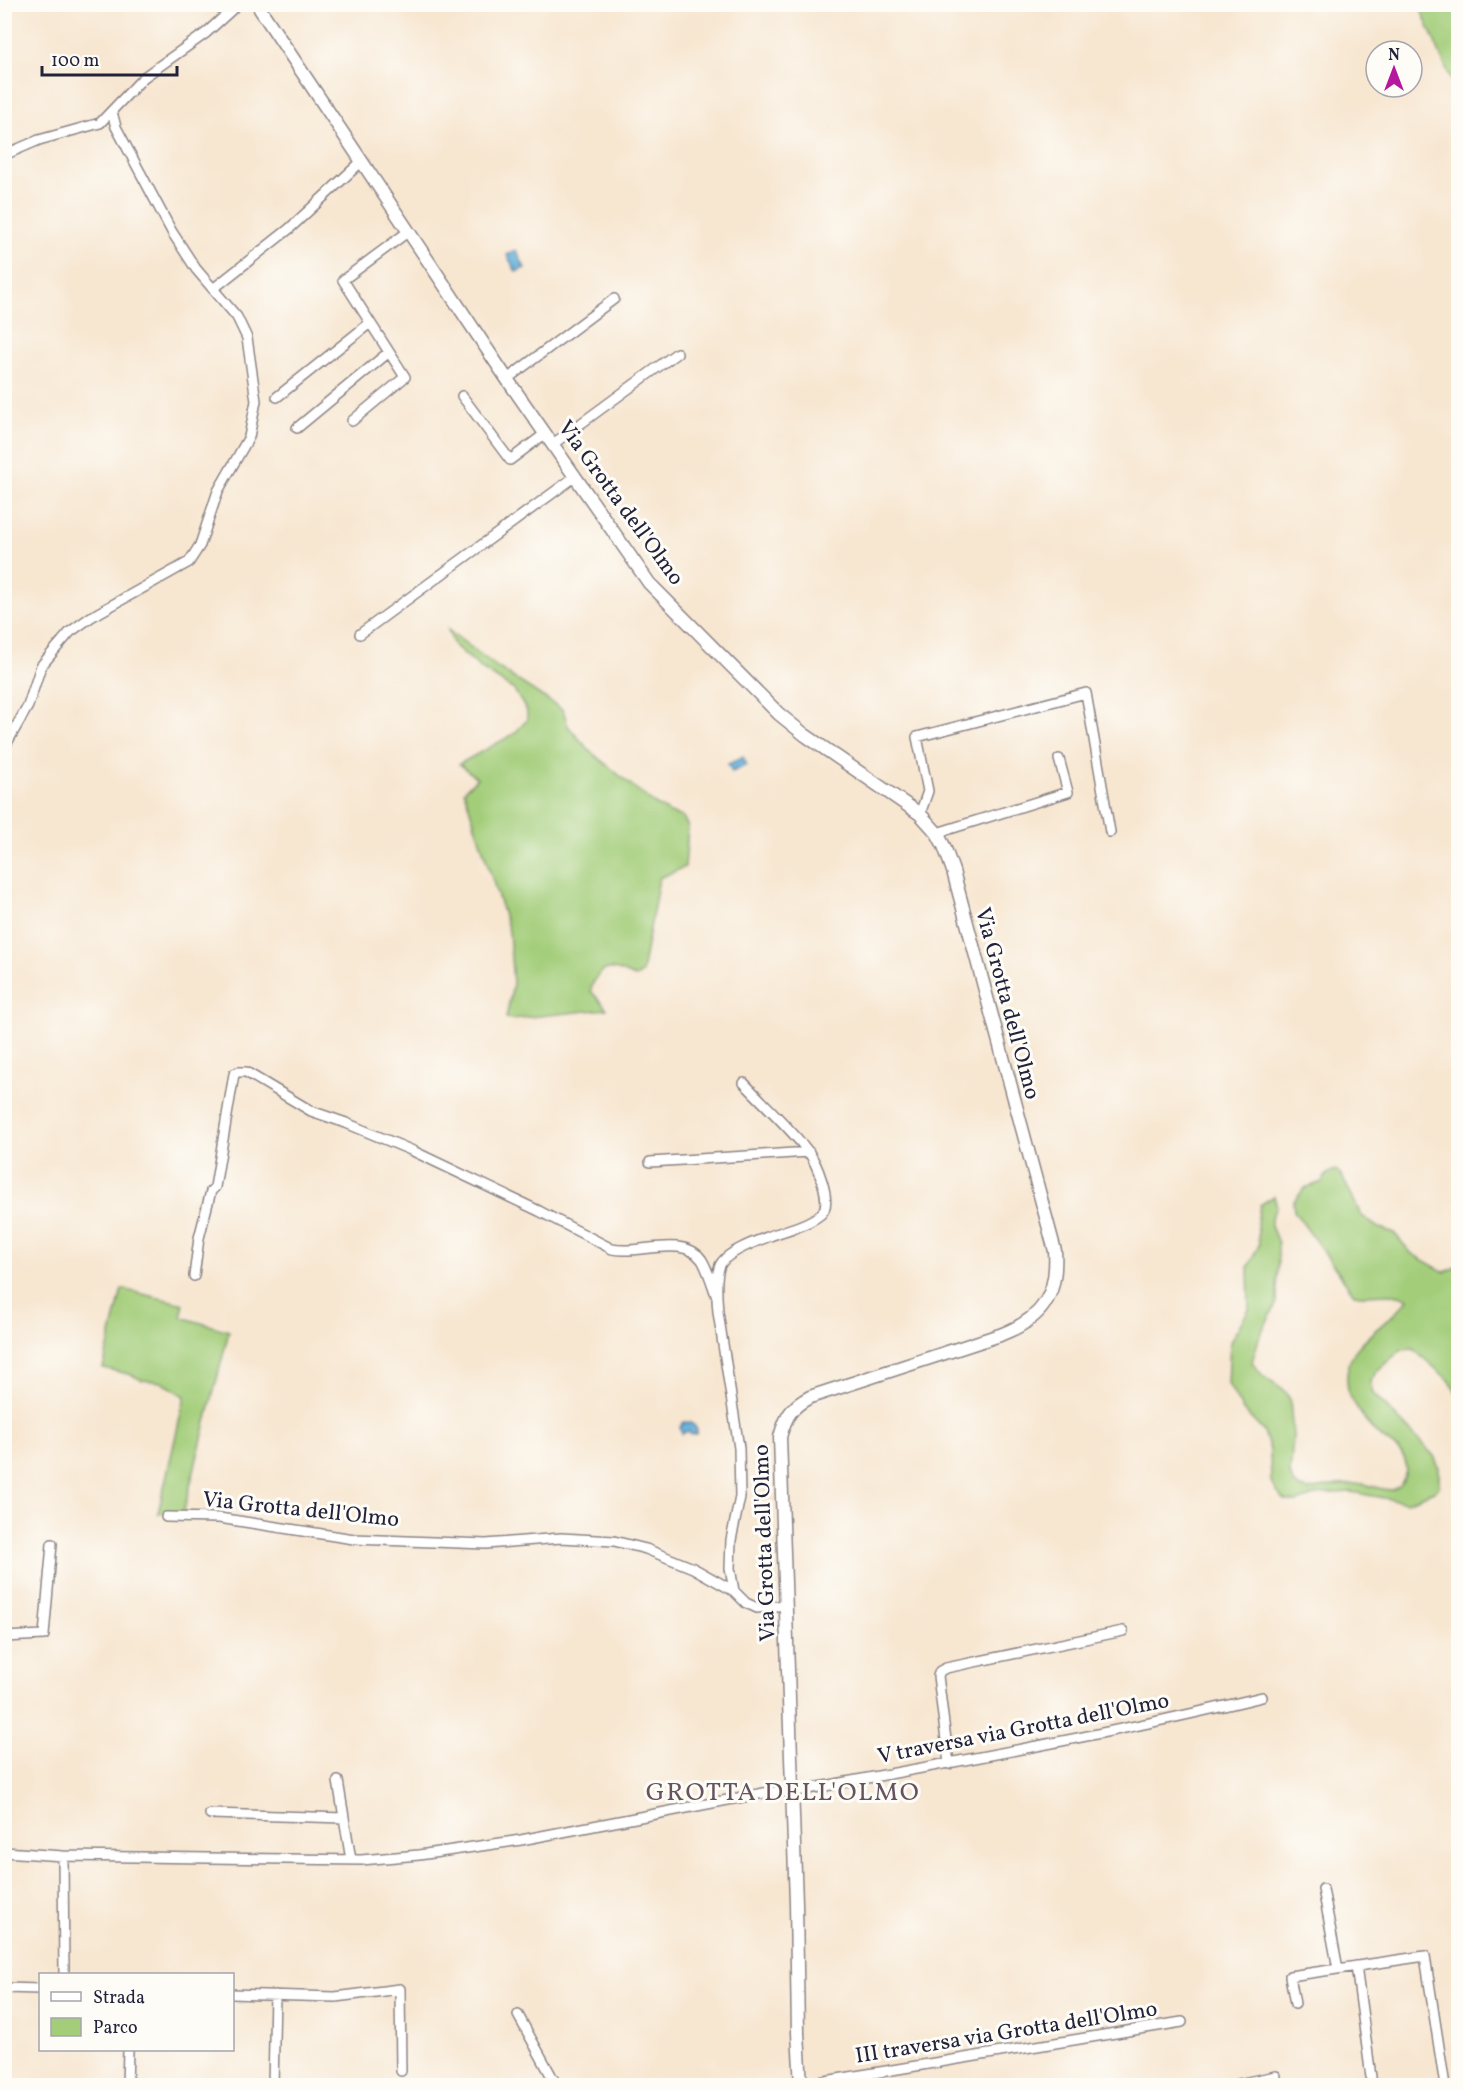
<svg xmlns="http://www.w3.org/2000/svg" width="1463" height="2090" viewBox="0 0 1463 2090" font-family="Vollkorn,serif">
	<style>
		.green { fill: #a3cd79; stroke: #62785a; stroke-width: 1.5 }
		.water { fill: #5babd5; stroke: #3e6688; stroke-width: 1.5 }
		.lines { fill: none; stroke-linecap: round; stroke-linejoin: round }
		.street-casing { stroke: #8c8486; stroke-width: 12 }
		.secondary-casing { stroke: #8c8486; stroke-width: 15 }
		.street { stroke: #fff; stroke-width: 9 }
		.secondary { stroke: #fff; stroke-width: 12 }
		.labels { text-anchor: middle; stroke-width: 6; stroke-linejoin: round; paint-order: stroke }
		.street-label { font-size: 22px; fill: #22223b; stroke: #fdfcf7 }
		.quarter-label { font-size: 26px; letter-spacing: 1.5px; fill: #67535e; stroke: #fdfcf7 }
	</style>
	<rect width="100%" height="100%" fill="#fdfcf7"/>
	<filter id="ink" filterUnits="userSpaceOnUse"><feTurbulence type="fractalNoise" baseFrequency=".0167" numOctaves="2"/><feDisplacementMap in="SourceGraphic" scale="12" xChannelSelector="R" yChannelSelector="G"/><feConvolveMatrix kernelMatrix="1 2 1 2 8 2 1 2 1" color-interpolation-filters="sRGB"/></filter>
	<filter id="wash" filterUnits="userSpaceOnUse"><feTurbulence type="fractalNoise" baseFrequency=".008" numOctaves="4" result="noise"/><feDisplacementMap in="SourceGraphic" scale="24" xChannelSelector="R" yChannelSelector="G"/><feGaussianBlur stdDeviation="1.35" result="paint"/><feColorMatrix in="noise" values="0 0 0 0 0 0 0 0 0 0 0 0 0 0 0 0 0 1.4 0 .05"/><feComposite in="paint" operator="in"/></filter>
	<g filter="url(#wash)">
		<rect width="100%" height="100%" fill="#f7e6d0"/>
		<!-- green -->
		<path class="green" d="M1419,5H1458V97L1456,91Z
			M448,630L497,667L563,710L568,726L590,751L653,803L670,813L683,817L688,827L685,867L659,878L642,973L636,977C628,975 621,970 613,969C601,967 592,981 591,991L607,1009L511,1019L506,1018L513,984L509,931L464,791L477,778L459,764L514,734L527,720V711L514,690L483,670L454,645Z
			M1335,1170L1342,1176L1361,1215L1377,1227L1394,1233L1412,1254L1444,1272L1453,1269L1458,1264V1397L1450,1381L1413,1349L1401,1350L1377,1371L1370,1381L1373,1393L1434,1456L1439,1468V1487L1435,1491L1406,1502L1351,1492L1320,1494L1297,1502L1285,1500L1277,1492L1271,1481L1270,1450L1264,1432L1243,1410L1228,1384L1230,1342L1249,1309L1248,1267L1259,1245L1257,1223L1260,1205L1274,1196L1277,1207L1271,1217V1226L1278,1243L1277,1303L1260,1335L1252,1362L1263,1376L1286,1392L1290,1400L1293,1437L1290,1474L1293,1483L1300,1488L1309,1490L1337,1485L1364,1484L1382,1489L1392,1490L1400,1486C1404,1479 1408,1468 1405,1460C1401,1448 1384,1441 1375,1432C1369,1426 1349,1398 1348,1390C1347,1384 1347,1373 1348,1367C1352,1341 1394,1320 1408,1299C1393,1289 1372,1298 1354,1294L1294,1211L1293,1202L1305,1188L1322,1182L1327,1174Z
			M122,1289L184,1304L181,1317L229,1331L183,1514L158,1513L185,1396L162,1382L142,1380L132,1375L103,1368Z"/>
		<!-- water -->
		<path class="water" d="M516,250L525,268L516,272L507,255Z
			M743,757L747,765L732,772L728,764Z
			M684,1422C691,1422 695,1424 697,1430L696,1434H691L688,1431L682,1434L680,1427Z"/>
	</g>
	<g filter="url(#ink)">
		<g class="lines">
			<!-- street casing -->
			<g class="street-casing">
				<path id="street" d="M4,155L39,140L100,123L144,77L206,33L238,4
					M213,289L289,229L361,162
					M507,379L614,299
					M462,396L510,460L546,433
					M277,397L370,323
					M352,421L405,377L343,280L409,231
					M297,428L389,352
					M553,444L677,353
					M360,634L576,476
					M4,748L28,706L41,666L70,632L91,617L189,562L200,545L218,491L249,437L256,401L247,338L237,317L196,269L172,232L116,127L112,112
					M920,814L928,791L917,737L1086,693L1110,832
					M937,833L1068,792L1059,759
					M650,1162L809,1152
					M194,1276L199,1238L211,1191L215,1187L234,1074L238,1072H246L311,1111L346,1123L413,1151L539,1211L612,1249C638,1255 684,1234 702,1260C708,1270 712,1284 716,1295
					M166,1517L219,1518L354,1539L486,1544L561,1538L614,1541L646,1549L693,1568L734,1591L746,1603L757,1608L786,1605
					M734,1591L730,1568L731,1540L740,1497L739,1448L718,1312C717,1299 714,1272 722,1262C731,1250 757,1241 770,1236C786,1230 808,1225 821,1214C834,1203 816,1161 807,1150C788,1126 765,1105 744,1083
					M4,1637L44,1635L52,1544
					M949,1764L938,1676L940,1671L946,1668L1123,1631
					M338,1781L351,1860
					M210,1814L344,1818
					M4,1852L63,1856L361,1860L419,1855L521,1840L769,1792H792C949,1763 1107,1735 1262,1697
					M63,1856L64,1974
					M1323,1889L1338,1969
					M1356,1966L1371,2077
					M4,1988L40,1989
					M232,1994L335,1997L400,1989L401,2071
					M1295,2004L1290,1976L1425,1956L1445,2086
					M518,2015L557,2086
					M801,2085L1182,2022
					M127,2086L128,2050
					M273,2086L275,1995
					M1228,2086L1276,2076"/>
			</g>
			<!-- secondary casing -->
			<g class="secondary-casing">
				<path id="secondary" d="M260,4V9L507,379L649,583L779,714L805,735L920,814L937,833L944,846L953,871L1055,1251C1058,1296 1042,1319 1000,1335L810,1397C791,1407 786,1416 780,1437L796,1903L798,2033L801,2086"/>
			</g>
			<!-- street -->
			<use href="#street" class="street"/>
			<!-- secondary -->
			<use href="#secondary" class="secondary"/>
		</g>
	</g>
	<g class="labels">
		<!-- street labels -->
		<g class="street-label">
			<text transform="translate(622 502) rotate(54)" y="8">Via Grotta dell'Olmo</text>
			<text transform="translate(1009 1003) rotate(75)" y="8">Via Grotta dell'Olmo</text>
			<text transform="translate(301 1508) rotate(6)" y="8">Via Grotta dell'Olmo</text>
			<text transform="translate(763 1543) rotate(-92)" y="8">Via Grotta dell'Olmo</text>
			<text transform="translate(1023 1727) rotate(-11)" y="8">V traversa via Grotta dell'Olmo</text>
			<text transform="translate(1006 2031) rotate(-9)" y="8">III traversa via Grotta dell'Olmo</text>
		</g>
		<!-- quarter labels -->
		<g class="quarter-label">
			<text x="783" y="1800">GROTTA DELL'OLMO</text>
		</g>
	</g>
	<!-- margin -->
	<rect width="1463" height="2090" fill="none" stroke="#fdfcf7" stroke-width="24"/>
	<!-- legend -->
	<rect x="39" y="1973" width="195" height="78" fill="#fdfcf7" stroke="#a5a5ac" stroke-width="1.5"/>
	<rect x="51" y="1992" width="30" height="9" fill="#ffffff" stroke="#a5a5ac" stroke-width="1.5"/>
	<text x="93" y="2003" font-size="18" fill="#22223b">Strada</text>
	<rect x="51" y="2018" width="30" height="18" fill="#a3cd79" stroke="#a5a5ac" stroke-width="1.5"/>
	<text x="93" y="2033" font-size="18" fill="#22223b">Parco</text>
	<!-- north arrow -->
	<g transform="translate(1394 69)"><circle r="28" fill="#fdfcf7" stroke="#a5a5ac" stroke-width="1.5"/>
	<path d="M0-4.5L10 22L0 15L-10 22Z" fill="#b5179e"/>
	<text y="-9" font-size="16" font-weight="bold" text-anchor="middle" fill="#22223b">N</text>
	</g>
	<!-- scale -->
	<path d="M42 66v9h135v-9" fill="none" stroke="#22223b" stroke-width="3"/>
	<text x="51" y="66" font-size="18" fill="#22223b" stroke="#fdfcf7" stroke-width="4.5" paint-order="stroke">100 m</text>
</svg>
